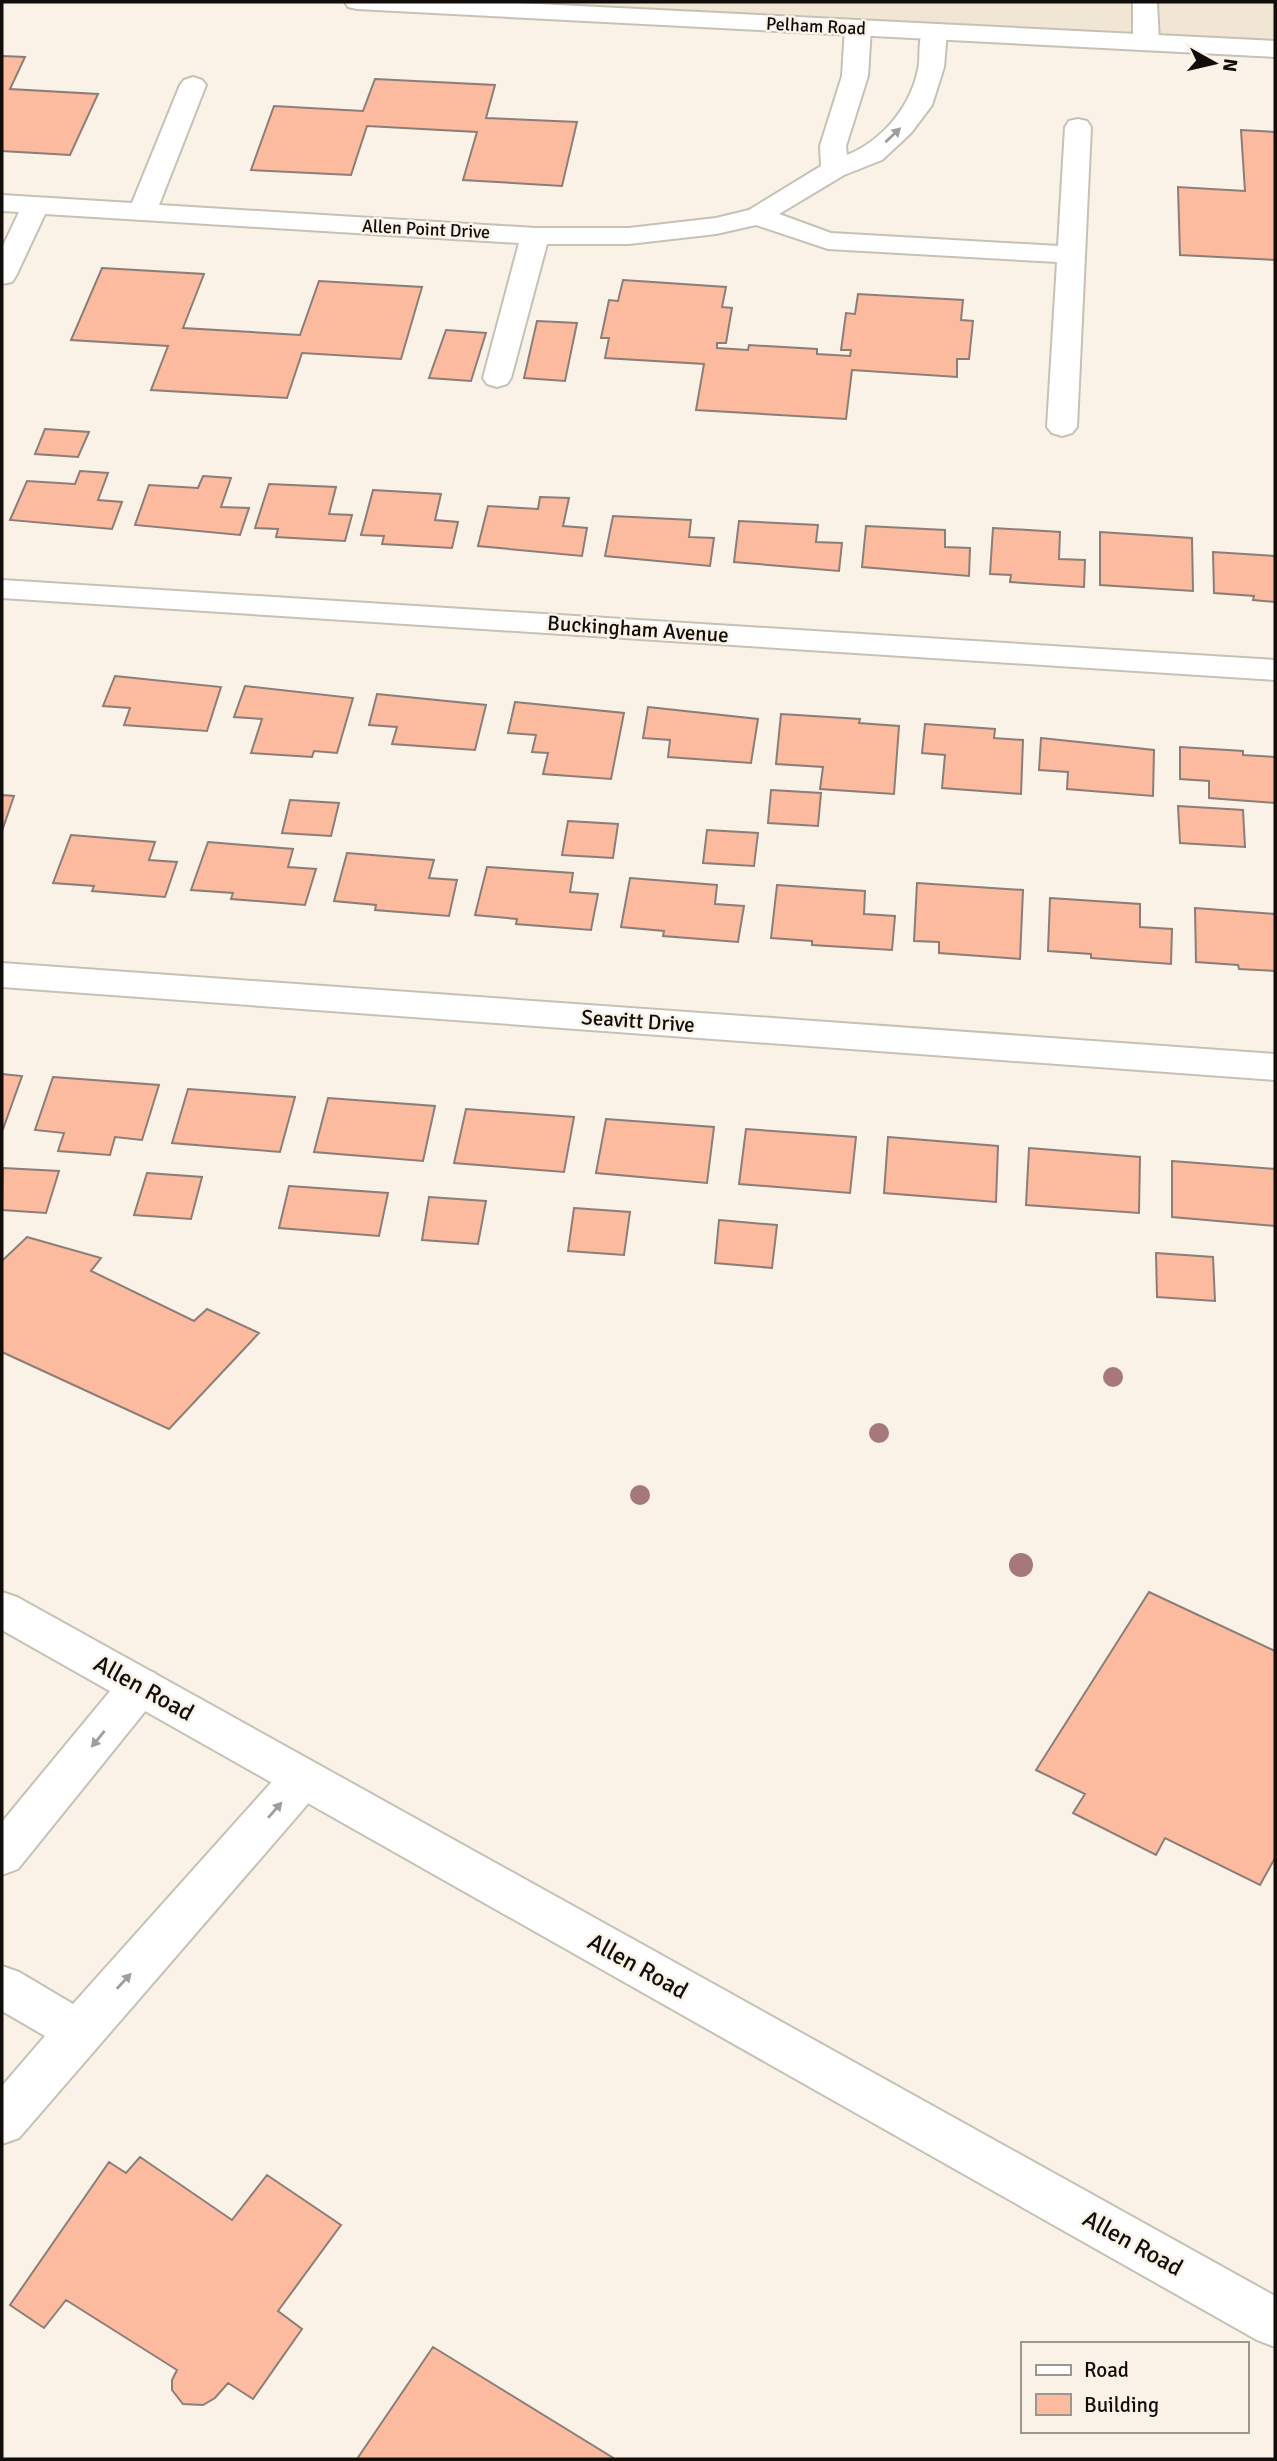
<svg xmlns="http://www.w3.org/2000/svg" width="1277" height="2461" viewBox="0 0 1277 2461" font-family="Signika,sans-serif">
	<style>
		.built { fill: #f1e5d3 }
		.building { fill: #fcbb9f; stroke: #8b7e79; stroke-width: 2 }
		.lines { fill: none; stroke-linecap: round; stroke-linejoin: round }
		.minor-casing { stroke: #c7c0b5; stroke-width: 4 }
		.major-casing { stroke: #c7c0b5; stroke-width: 4 }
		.minor { fill: #fff; fill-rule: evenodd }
		.major { fill: #fff; fill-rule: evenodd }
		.tree { fill: #a6787c }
		.oneway { fill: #9f9e9d }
		.labels { text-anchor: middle; stroke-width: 5; stroke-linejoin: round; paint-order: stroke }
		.far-street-label { font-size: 18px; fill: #100d0a; stroke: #faf2e6 }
		.street-label { font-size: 21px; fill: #100d0a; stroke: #faf2e6 }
		.near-street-label { font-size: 24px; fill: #100d0a; stroke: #faf2e6 }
	</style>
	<rect width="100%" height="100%" fill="#faf2e6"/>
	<!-- built -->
	<path class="built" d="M357,2H1275V49L1146,42Z"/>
	<!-- building -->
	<path class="building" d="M2,56L25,57L10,89L98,94L70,155L2,151Z
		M375,79L495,85L486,118L577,122L562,186L463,180L477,132L367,126L351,175L251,170L274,106L363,111Z
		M1241,130L1275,132V260L1180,255L1178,187L1245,191Z
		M102,268L204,274L183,328L300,335L319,281L422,287L401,359L302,353L287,398L151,390L168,346L71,340Z
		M623,280L726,287L722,307L732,308L726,343H717V348L748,350L749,345L817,349V354L850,356L851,350H841L846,313L855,314L858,294L963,300L961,320L973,321L969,359H957V377L852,370L846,419L696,410L704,364L605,358L609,338H601L609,300L618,301Z
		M537,321L577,323L565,381L524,378Z
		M446,330L486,333L471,381L429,378Z
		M45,429L89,432L78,457L35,454Z
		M80,471L108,473L98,500L122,502L112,529L10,520L27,481L75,484Z
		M203,476L231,478L221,507L249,508L240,535L135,525L149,485L198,488Z
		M269,484L336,487L329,514L352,515L345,541L276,537L278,529L255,528Z
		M373,490L441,494L435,520L458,522L452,548L382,544L384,536L361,535Z
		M540,497L569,498L563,526L587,528L582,556L478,546L488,506L538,509Z
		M613,516L691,520L689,537L714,538L710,566L605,556Z
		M739,521L818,525L816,542L842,543L839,571L734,562Z
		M866,526L945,530V547L970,548L969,576L862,567Z
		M993,528L1060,532L1059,559L1085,560L1084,587L1010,582L1011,575L990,574Z
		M1100,532L1192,538L1193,591L1100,585Z
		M1213,552L1275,556V602L1253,600L1254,596L1214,593Z
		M115,676L221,687L207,731L124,725L130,708L103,706Z
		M245,686L353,698L337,753L314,751L312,757L251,753L262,719L234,717Z
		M377,694L486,705L475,750L392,744L397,727L369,725Z
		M515,702L624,713L611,779L543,774L548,753L532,752L536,735L508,733Z
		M648,707L758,719L751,763L668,757L670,740L643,738Z
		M781,714L860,719L859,723L899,726L894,794L820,789L823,767L776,764Z
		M925,724L995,729L994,738L1023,740L1021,794L942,788L945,755L922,753Z
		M1041,738L1154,750L1153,796L1067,789L1068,772L1039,770Z
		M1180,747L1243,751V755L1275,757V803L1209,798V781L1180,779Z
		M771,790L821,793L818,826L768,823Z
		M2,795L14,796L2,831Z
		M290,800L339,803L331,836L282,833Z
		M1178,806L1243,810L1245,847L1180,843Z
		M568,821L618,824L613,858L562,855Z
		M707,830L758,833L754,866L703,863Z
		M71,835L155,842L149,860L177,862L165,897L92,891L94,886L53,883Z
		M208,842L293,849L288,867L316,869L305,905L231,899L233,893L191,890Z
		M347,853L434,860L429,878L457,880L449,916L375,910L376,905L334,901Z
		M487,867L573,873L570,892L598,894L591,930L516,924L517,919L475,915Z
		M630,878L717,885L715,904L744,906L738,942L663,936L664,931L621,927Z
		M917,883L1023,890L1020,959L939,953V942L914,941Z
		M777,885L865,891L864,914L895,916L892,950L812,945V941L771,938Z
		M1050,898L1140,904V927L1172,929L1171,964L1091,958V954L1048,951Z
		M1195,908L1275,914V971L1239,969L1238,965L1196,962Z
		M2,1074L22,1076L3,1129H2Z
		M53,1077L159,1085L142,1140L115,1137L110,1155L58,1151L64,1133L35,1130Z
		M188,1089L295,1097L280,1152L172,1143Z
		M328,1098L435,1106L423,1161L314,1152Z
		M466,1109L574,1117L564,1172L454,1163Z
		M606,1119L714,1127L707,1183L596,1173Z
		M746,1129L856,1137L850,1193L739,1184Z
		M888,1137L998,1146L996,1202L884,1193Z
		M1029,1148L1140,1157L1139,1213L1026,1205Z
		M1172,1161L1275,1169V1226L1172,1217Z
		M3,1168L59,1171L46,1213L2,1210Z
		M147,1173L202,1177L191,1219L134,1215Z
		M289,1186L388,1193L379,1236L279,1228Z
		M429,1197L486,1201L478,1244L422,1240Z
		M574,1208L630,1212L624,1255L568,1251Z
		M719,1220L777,1225L772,1268L715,1263Z
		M27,1237L101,1258L91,1271L194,1321L207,1309L259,1333L169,1429L2,1352V1261Z
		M1156,1253L1213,1257L1215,1301L1157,1297Z
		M1149,1592L1275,1651V1858L1260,1885L1165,1838L1156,1855L1073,1813L1085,1794L1036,1770Z
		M140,2157L232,2220L267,2175L341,2225L278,2311L302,2329L253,2399L228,2383L215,2398L203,2405L183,2404L172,2390V2380L177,2370L66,2300L44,2328L10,2305L109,2162L126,2173Z
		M433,2347L615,2459H357Z"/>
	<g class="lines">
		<!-- minor casing -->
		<g class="minor-casing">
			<path id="minor" d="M1133,2H1157L1159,42L1155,47L1146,50L1137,47L1133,42Z
				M858,20L867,23L871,28L868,76L846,146L847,155C884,140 913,104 919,64C920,52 918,37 925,27L934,24L943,27L947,32L944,67L932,105L911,133L882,160L844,175L779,214L831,233L1058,246L1065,127L1069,121L1078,119L1087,121L1091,127L1077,427L1072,433L1062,436L1052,433L1047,427L1057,262L828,249L756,225L716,234L629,244H547L511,378L507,384L497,387L487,384L483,378L519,243L45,214L16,276L12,282L2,284V248L19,212L2,211V195L132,203L180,85L184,80L193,77L202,80L206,85L159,205L535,228H629L716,218L749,210L821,166L820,146L842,76L845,28L849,23Z
				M2,580L1275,660V680L2,598Z
				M2,963L1275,1054V1080L2,987Z
				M140,1668L155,1673L162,1686L155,1699L18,1869L2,1875V1822L125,1673Z
				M303,1759L319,1765L325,1778L319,1791L19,2138L2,2144V2086L45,2036L2,2011V1966L19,1972L73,2004L287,1765Z"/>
		</g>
		<!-- major casing -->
		<g class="major-casing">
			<path id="major" d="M345,2H498L1275,41V57L357,9L348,7Z
				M2,1592L17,1597L1275,2296V2347L1257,2340L2,1630Z"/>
		</g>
		<!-- minor -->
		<use href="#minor" class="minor"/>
		<!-- major -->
		<use href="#major" class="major"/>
	</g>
	<!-- trees -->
	<g class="tree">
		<circle cx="1113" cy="1377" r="10"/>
		<circle cx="879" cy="1433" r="10"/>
		<circle cx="640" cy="1495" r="10"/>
		<circle cx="1021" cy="1565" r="12"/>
	</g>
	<!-- one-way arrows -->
	<defs><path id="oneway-solid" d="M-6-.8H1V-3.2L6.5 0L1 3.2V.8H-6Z" transform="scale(1.75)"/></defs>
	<g class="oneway">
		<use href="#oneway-solid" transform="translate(893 135) rotate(-43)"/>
		<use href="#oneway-solid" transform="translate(98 1739) rotate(129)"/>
		<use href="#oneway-solid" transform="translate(275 1810) rotate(-49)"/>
		<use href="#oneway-solid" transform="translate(124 1981) rotate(-47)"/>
	</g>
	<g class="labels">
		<!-- far-street labels -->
		<g class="far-street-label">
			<text transform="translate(816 26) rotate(3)" y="6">Pelham Road</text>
			<text transform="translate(426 229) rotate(3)" y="6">Allen Point Drive</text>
		</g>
		<!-- street labels -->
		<g class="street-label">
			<text transform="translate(638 629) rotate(4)" y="7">Buckingham Avenue</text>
			<text transform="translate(638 1021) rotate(4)" y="7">Seavitt Drive</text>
		</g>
		<!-- near-street labels -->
		<g class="near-street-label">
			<text transform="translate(144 1688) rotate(29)" y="8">Allen Road</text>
			<text transform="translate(638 1966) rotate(29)" y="8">Allen Road</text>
			<text transform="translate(1133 2243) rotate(29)" y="8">Allen Road</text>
		</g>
	</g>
	<!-- border -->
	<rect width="1277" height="2461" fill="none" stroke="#100d0a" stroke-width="7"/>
	<!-- legend -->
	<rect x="1021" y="2342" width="228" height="91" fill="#faf2e6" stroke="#9c968e" stroke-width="2"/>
	<rect x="1036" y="2365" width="35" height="10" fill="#ffffff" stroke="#9c968e" stroke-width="2"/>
	<text x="1084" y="2377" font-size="21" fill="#100d0a">Road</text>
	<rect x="1036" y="2394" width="35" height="21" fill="#fcbb9f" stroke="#9c968e" stroke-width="2"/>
	<text x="1084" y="2412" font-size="21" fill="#100d0a">Building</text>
	<!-- north arrow -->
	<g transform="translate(1214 63) rotate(98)" stroke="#faf2e6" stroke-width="5" paint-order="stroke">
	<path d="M0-5L12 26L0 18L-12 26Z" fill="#100d0a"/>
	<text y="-10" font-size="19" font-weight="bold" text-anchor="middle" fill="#100d0a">N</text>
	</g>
</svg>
